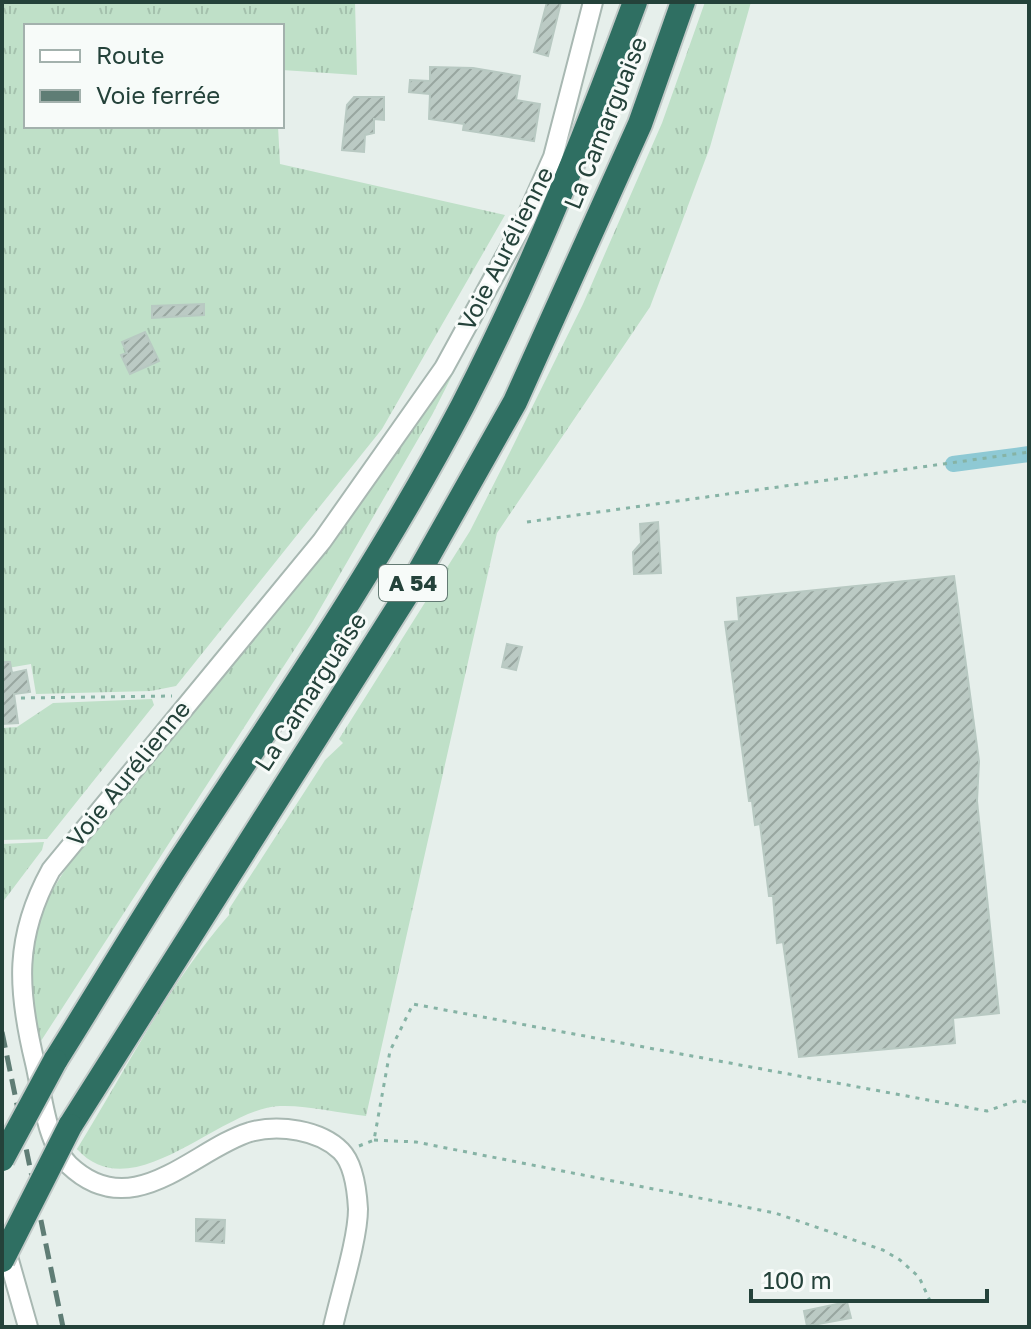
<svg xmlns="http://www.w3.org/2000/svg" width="1031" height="1329" viewBox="0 0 1031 1329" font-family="'Golos Text',sans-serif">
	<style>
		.grass { fill: url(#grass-tufts) }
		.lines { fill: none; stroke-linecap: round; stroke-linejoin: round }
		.canal { stroke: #8ec9d4; stroke-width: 16 }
		.building { fill: url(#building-hatch); stroke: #b8c9c2; stroke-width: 2 }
		.minor-casing { stroke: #a8b8b2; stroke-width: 22 }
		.motorway-casing { stroke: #c2cac8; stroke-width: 28 }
		.path { stroke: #86b3a5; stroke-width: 3; stroke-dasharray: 4 6; stroke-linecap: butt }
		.minor { stroke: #fff; stroke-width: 18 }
		.motorway { stroke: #2f6f62; stroke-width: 24 }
		.rail { stroke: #5f7d75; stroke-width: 5; stroke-dasharray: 16 8; stroke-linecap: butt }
		.motorway-bridge-casing { stroke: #c2cac8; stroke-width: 28; stroke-linecap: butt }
		.motorway-bridge { stroke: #2f6f62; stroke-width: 24 }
		.labels { text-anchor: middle; stroke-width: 6; stroke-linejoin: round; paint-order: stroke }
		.shield { fill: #f7fbf9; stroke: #637a73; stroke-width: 2 }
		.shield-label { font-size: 22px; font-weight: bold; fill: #24423a }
		.street-label { font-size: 24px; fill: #24423a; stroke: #f7fbf9 }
	</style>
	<defs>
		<pattern id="grass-tufts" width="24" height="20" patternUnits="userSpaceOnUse" patternTransform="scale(2)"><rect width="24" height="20" fill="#bfe0c8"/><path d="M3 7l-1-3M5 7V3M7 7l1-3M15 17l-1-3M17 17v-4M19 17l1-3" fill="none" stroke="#a4c1ad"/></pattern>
		<pattern id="building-hatch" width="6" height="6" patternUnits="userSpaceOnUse" patternTransform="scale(2)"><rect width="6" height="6" fill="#bbcac4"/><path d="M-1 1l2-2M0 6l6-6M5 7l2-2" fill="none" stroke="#98a6a0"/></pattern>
	</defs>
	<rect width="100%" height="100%" fill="#e6efeb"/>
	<!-- grass -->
	<path class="grass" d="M2,2H355L357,75L282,70V26H26V126H278L280,164L505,215L382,429L176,686L151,691L36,694L31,664L2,669Z
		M705,2H751L710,147L650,307L497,533L366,1116C339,1113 307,1105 280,1106C220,1108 133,1211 77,1149C125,1071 170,982 229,915V909L325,760L343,743L339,739L470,531L510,452L583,304L662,123Z
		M488,305L432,415L313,621L39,1044C36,1020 29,993 28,969C28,926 53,888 76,853L328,537Z
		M152,699L154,705L47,839L2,840V728L17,727L53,703Z
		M44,842L42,850L2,903V844Z"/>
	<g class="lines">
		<!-- canal -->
		<path class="canal" d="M953,464L1029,454"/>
	</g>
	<!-- building -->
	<path class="building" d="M547,2H561L548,56L534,52Z
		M430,67L473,68L520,76L516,100L540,104L534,141L463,130L464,124L429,119L430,94L409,92L410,80L430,81Z
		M354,97H384V120L374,119V133L365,135L364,152L342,150L347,105Z
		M204,304V315L152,318V306Z
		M145,332L159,361L130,374L121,355L127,353L122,342Z
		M658,522L661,573L634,574L633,552L641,543L640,524Z
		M954,576L979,761L977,801L999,1013L953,1018L955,1043L799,1057L783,942L777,943L773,896H769L760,824L755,825L752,801H749L725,622L739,621L737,598Z
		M507,644L522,647L516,670L502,667Z
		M2,662H10L12,673L26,670L30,692L14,694L18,723L2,724Z
		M196,1219L225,1220L224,1243L196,1241Z
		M847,1302L851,1318L807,1326L804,1311Z"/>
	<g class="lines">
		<!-- minor casing -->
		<g class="minor-casing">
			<path id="minor" d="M5,1246L28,1327
				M333,1327C340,1295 358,1239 358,1209C357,1191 354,1164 341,1151C320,1130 279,1124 250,1132C194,1149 133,1226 69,1165C46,1143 42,1093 35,1063C17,989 14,937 51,870L322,541L444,368L525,220L553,157L593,2"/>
		</g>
		<!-- motorway casing -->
		<g class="motorway-casing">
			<path id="motorway" d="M55,1061C96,996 135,930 177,865C276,714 379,565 463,405C530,275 584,139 635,2
				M70,1126L405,597L515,402L640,124L683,2"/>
		</g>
		<!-- path -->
		<path class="path" d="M527,522L1029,452
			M21,698L172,696
			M374,1140L416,1142L775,1213L883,1250L900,1260L919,1277L932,1305
			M359,1146L374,1140L390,1051L413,1004L987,1111L1019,1100L1029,1103"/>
		<!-- minor -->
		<use href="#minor" class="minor"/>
		<!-- motorway -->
		<use href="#motorway" class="motorway"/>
		<!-- rail -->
		<path class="rail" d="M2,1032L63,1327"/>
		<!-- motorway-bridge casing -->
		<g class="motorway-bridge-casing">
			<path id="motorway-bridge" d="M2,1159L55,1061
				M2,1260L70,1126"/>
		</g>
		<!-- motorway-bridge -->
		<use href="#motorway-bridge" class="motorway-bridge"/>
	</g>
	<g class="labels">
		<!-- shield labels -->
		<rect class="shield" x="379" y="565" width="68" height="36" rx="6"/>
		<g class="shield-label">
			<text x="413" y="591">A 54</text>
		</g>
		<!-- street labels -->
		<g class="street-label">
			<text transform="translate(606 123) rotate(-68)" y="8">La Camarguaise</text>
			<text transform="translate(506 249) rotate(-63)" y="8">Voie Aurélienne</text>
			<text transform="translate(311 692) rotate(-57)" y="8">La Camarguaise</text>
			<text transform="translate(129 774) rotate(-51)" y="8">Voie Aurélienne</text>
		</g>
	</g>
	<!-- border -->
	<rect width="1031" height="1329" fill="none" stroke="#24423a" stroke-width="8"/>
	<!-- legend -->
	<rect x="24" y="24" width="260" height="104" fill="#f7fbf9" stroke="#a3b1ad" stroke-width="2"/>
	<rect x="40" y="50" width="40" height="12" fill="#ffffff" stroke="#a3b1ad" stroke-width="2"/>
	<text x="96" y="64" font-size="24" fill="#24423a">Route</text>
	<rect x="40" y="90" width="40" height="12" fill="#5f7d75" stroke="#a3b1ad" stroke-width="2"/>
	<text x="96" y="104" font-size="24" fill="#24423a">Voie ferrée</text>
	<!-- scale -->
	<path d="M751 1289v12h236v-12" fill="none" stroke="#24423a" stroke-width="4"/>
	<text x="763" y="1289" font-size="24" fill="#24423a" stroke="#f7fbf9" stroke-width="6" paint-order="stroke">100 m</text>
</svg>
